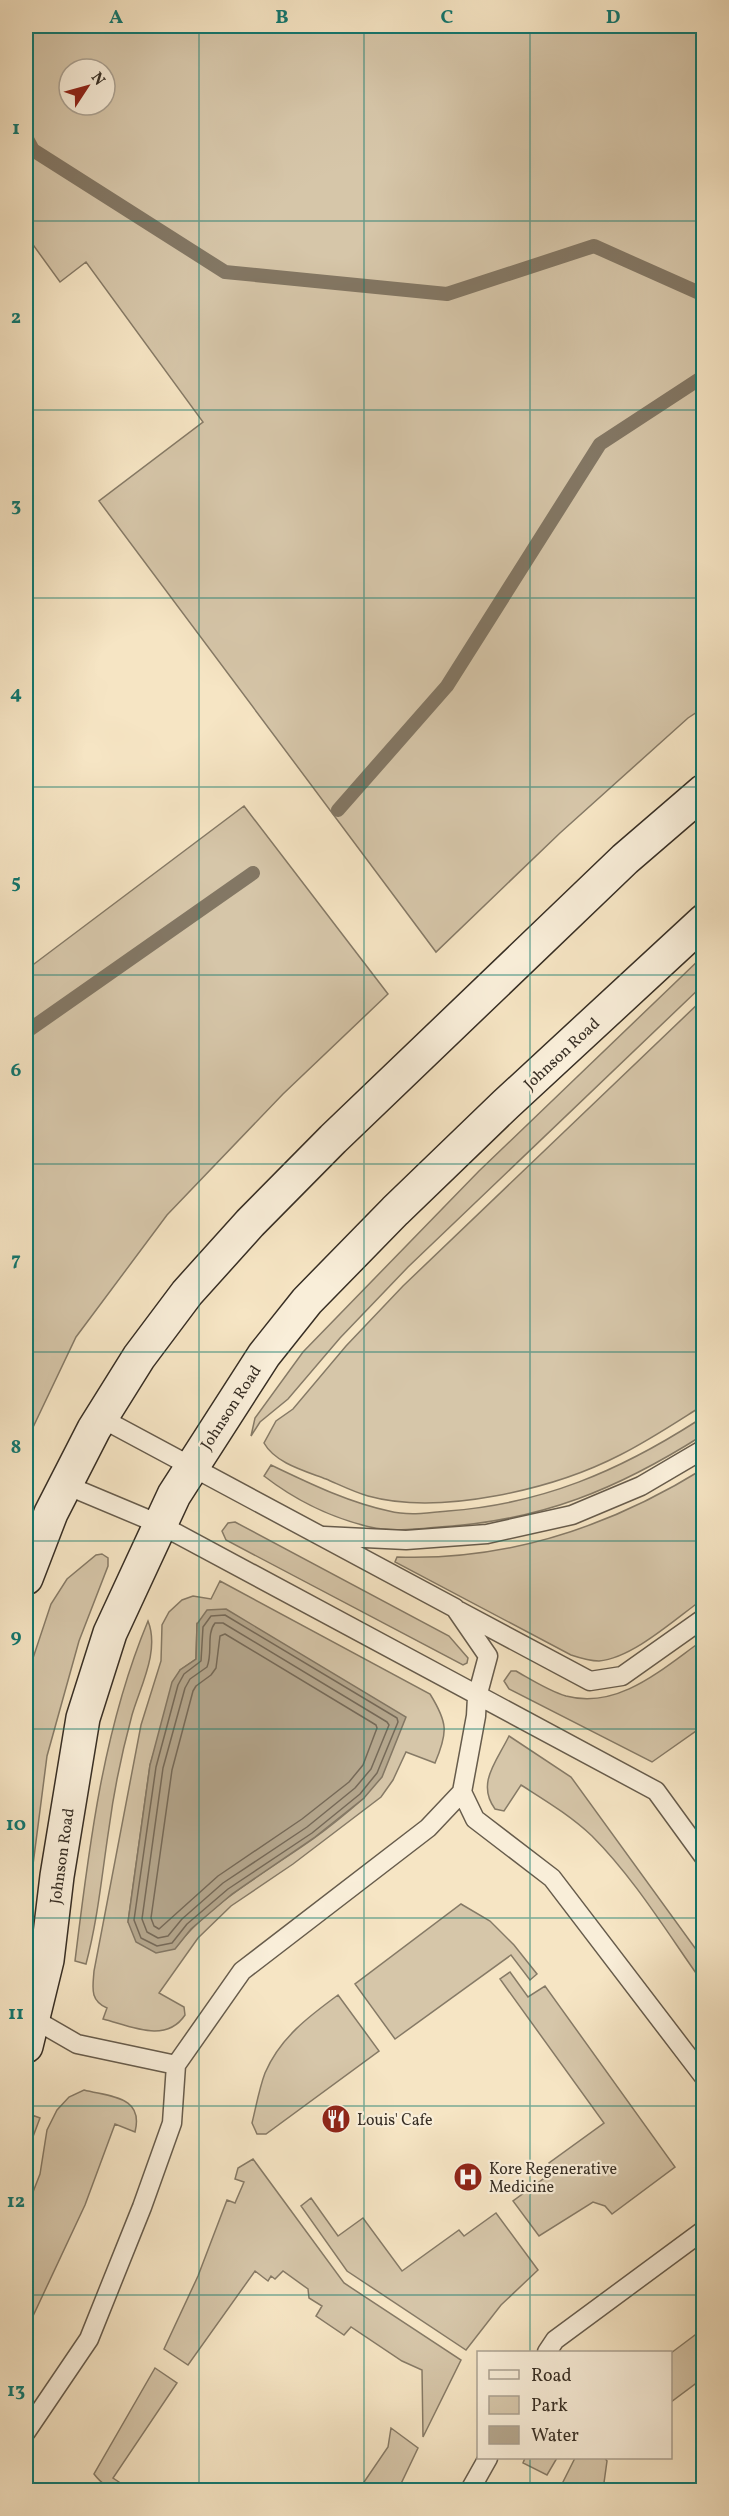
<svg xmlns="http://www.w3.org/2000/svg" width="729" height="2516" viewBox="0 0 729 2516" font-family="Vollkorn,serif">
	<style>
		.green { fill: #d6c6a9; stroke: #867a66; stroke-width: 1.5; fill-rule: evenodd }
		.water { fill: #b5a78e; stroke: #837764; stroke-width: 1.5 }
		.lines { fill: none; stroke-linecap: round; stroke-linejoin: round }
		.shore { stroke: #766a59; stroke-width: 1.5 }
		.stream { stroke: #837764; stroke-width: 14 }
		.lane-casing { stroke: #675c4c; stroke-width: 21 }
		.secondary-casing { stroke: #372e24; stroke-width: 36 }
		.lane { stroke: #f9eed9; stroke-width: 18 }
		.secondary { stroke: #f9eed9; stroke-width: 33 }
		.grid { fill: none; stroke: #0f766e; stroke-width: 1.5; stroke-opacity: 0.55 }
		.labels { text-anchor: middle; stroke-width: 4.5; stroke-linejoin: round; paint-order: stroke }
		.street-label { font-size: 16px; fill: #372e24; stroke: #f9eed9 }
		.poi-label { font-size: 16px; fill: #372e24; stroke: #f9eed9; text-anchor: start }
		.neatline { fill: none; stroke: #0f766e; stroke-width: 2 }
		.grid-label { font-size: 20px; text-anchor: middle; font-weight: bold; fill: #0f766e }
	</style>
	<rect width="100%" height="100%" fill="#f6e5c4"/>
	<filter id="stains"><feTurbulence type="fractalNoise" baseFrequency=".00333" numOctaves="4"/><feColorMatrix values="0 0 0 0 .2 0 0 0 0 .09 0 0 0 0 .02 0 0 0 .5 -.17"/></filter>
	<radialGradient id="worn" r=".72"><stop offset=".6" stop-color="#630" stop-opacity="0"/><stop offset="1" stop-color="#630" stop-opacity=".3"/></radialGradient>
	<!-- green -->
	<path class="green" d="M26,26H703V708L688,718L560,833L436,952L99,501L203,422L86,262L60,282L26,235ZM69,69H105V105H69Z
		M244,806L388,994L283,1094L167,1215L76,1337L26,1442V970Z
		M703,956V985L408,1267L340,1338L288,1399L260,1422L251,1436L255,1418L303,1352L479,1171Z
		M703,999V1408L702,1406C675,1423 648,1441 620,1455C554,1489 440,1516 368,1496C354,1492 340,1485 326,1479C305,1471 275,1463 264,1443L276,1421L293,1409L346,1346L403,1286Z
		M697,1421L703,1429V1435C618,1489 541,1521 439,1527C417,1529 392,1532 370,1527C332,1518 295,1500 264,1476L271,1465C309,1483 347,1502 389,1511C408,1516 429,1513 448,1511C542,1504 619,1471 697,1421Z
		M703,1469V1599C675,1619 633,1658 599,1661C589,1661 580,1658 571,1655L395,1562L397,1557C507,1561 611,1526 703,1469Z
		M235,1522L449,1636L468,1658L467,1663L463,1665L226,1540L222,1531L228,1523Z
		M102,1554L108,1558V1566L79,1641L47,1756L26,1919V1679L51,1604L67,1579L96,1555Z
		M220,1581L430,1694C448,1723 448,1732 435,1763L406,1752L393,1780L381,1797L293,1864L231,1906L198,1938L159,1993L184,2007L185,2015C166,2044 130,2026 103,2019L107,2008C89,2000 93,1987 94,1971L141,1725L161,1661L162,1625L169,1612L182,1600L193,1596L211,1599ZM197,1624L364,1798C348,1812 331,1826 313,1839C265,1873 212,1901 175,1948L128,1922L150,1765L180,1670L196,1659Z
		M148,1621C160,1651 140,1687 132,1715C122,1752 114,1790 109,1828C102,1873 98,1919 86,1964L75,1961C89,1846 103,1729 148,1621Z
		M703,1640V1726L652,1762L509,1689L504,1681L511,1671H516C532,1680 549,1691 566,1696C619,1710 663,1668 703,1640Z
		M509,1736L571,1777L703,1959V1983C668,1934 635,1879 592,1836C571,1816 546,1801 521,1785L504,1811L495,1809C476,1783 497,1761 509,1736Z
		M461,1904L490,1921L514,1945L537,1974L530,1980L511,1955L395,2039L355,1984Z
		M510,1972L528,1997L545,1986L675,2167L612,2214L605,2206L593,2202L539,2236L513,2201L554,2171L549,2163L604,2123L500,1979Z
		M338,1995L379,2051L266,2134H257L252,2123C256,2107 259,2089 265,2073C280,2038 308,2017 338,1995Z
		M84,2090C111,2097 144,2096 135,2132L115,2124L85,2205L26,2331V2210L40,2174L47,2130L57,2110L69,2097Z
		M32,2115L40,2118L28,2150L32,2162L26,2180V2132Z
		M253,2159L344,2283L461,2360L423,2437L422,2370L402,2361L351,2327L344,2335L316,2316L322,2306L309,2298L308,2289L283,2271L275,2279L271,2276L268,2281L255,2271L188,2365L164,2349L198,2276L227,2200L235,2203L244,2182L235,2179L238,2168Z
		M311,2198L338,2236L363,2218L402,2271L459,2230L464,2236L496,2213L538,2270L501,2305L466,2350L347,2271L301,2206Z
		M703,2329V2378L671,2402V2353Z
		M155,2368L177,2383L113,2478L122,2484L118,2488C106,2487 101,2483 94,2474Z
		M391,2428L418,2448L398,2490H370L362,2485L388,2447Z
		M525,2458H557L547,2475L523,2463Z
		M575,2458H605L607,2461L603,2490H559Z"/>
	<!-- water -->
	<path class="water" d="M226,1609L406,1717L382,1777L364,1798L315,1837L232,1894L191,1929L175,1949L156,1953L136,1942L128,1922L150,1765L172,1682L180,1670L196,1659L197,1624L207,1610Z"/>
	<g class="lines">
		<!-- shore -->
		<path class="shore" d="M225,1615L397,1718L398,1722L377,1773L360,1794L312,1833L228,1889L187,1924L172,1943L157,1946L141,1938L134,1920L156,1767L178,1685L184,1674L201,1661L203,1627L211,1616Z
			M223,1623L387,1722L389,1725L371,1769L355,1788L307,1827L223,1883L182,1919L168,1936L158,1938L147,1932L142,1919L163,1768L185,1688L190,1679L207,1667C213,1653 206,1634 215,1623Z
			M225,1634L376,1725L377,1728L363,1765L349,1782L302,1819L218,1876L159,1929L154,1926L151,1918L172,1770L193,1691L196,1686L211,1675L216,1668L220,1636Z"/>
		<!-- stream -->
		<path class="stream" d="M26,137L33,150L225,272L447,294L594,246L704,295
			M338,810L447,686L600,444L704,376
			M26,1032L253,873"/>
		<!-- lane casing -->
		<g class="lane-casing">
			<path id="lane" d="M66,1485L159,1524L656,1791L704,1857
				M324,1536L406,1540L487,1534L572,1515L641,1486L704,1449
				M459,1611L590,1681L622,1676L704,1618
				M462,1792L475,1819L552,1878L704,2077
				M32,2018L77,2044L176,2065L242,1971L428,1828L462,1792L476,1716L477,1697L488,1656L455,1608L101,1418
				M547,2352L555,2340L704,2230
				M26,2432L89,2339L142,2207L172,2123L176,2065
				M470,2490L488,2458"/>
		</g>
		<!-- secondary casing -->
		<g class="secondary-casing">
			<path id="secondary" d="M26,1578L51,1513L94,1429L139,1357L187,1293L250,1223L333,1139L625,859L704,791
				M26,2046L47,1960L57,1876L83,1718L110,1633L174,1495L264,1355L307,1301L395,1211L506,1104L704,921"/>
		</g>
		<!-- lane -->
		<use href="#lane" class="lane"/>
		<!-- secondary -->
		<use href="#secondary" class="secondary"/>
	</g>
	<!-- grid -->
	<path class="grid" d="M199,26V2490M364,26V2490M530,26V2352M26,221H704M26,410H704M26,598H704M26,787H704M26,975H704M26,1164H704M26,1352H704M26,1541H704M26,1729H704M26,1918H704M26,2106H704M26,2295H704M530,2458V2490"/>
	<!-- icons -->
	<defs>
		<g id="restaurant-disc" transform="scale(1.5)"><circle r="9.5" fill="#8f2418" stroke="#f9eed9"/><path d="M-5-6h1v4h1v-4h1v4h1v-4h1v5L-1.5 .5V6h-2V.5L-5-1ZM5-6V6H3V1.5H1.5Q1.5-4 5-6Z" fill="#fff"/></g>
		<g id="hospital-disc" transform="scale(1.5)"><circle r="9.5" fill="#8f2418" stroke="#f9eed9"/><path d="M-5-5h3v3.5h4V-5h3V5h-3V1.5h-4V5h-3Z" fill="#fff"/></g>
	</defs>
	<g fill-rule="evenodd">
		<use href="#restaurant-disc" x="336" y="2119"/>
		<use href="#hospital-disc" x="468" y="2177"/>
	</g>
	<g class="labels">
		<!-- street labels -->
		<g class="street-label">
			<text transform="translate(561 1053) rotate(-43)" y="6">Johnson Road</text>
			<text transform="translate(230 1407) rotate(-57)" y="6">Johnson Road</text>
			<text transform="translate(61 1856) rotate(-82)" y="6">Johnson Road</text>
		</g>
		<!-- poi labels -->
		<g class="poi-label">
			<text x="357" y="2125">Louis' Cafe</text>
			<text x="489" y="2174">Kore Regenerative<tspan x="489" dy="18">Medicine</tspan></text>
		</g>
	</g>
	<!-- margin -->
	<rect width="729" height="2516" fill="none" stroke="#f6e5c4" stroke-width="66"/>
	<!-- legend -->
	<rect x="477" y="2351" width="195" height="108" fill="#f9eed9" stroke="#aba191" stroke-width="1.5"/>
	<rect x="489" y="2370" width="30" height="9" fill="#f9eed9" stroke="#aba191" stroke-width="1.5"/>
	<text x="531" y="2381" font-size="18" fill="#372e24">Road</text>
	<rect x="489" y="2396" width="30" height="18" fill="#d6c6a9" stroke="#aba191" stroke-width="1.5"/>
	<text x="531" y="2411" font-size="18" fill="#372e24">Park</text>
	<rect x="489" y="2426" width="30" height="18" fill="#b5a78e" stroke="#aba191" stroke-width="1.5"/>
	<text x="531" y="2441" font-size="18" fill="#372e24">Water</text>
	<!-- north arrow -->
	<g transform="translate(87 87) rotate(54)"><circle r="28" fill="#f9eed9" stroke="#aba191" stroke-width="1.5"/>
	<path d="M0-4.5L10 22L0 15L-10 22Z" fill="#8f2418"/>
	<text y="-9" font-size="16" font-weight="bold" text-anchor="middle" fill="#372e24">N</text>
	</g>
	<rect x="33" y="33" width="663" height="2450" class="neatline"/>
	<g class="grid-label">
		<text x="116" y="23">A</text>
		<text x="282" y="23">B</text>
		<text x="447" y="23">C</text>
		<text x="613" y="23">D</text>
		<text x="16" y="134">1</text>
		<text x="16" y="323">2</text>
		<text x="16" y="511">3</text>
		<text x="16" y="699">4</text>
		<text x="16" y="888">5</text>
		<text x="16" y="1076">6</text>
		<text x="16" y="1265">7</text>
		<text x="16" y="1453">8</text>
		<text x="16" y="1642">9</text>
		<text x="16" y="1830">10</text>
		<text x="16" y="2019">11</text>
		<text x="16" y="2207">12</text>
		<text x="16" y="2396">13</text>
	</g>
	<rect width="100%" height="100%" filter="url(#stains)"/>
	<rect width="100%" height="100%" fill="url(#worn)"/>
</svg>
